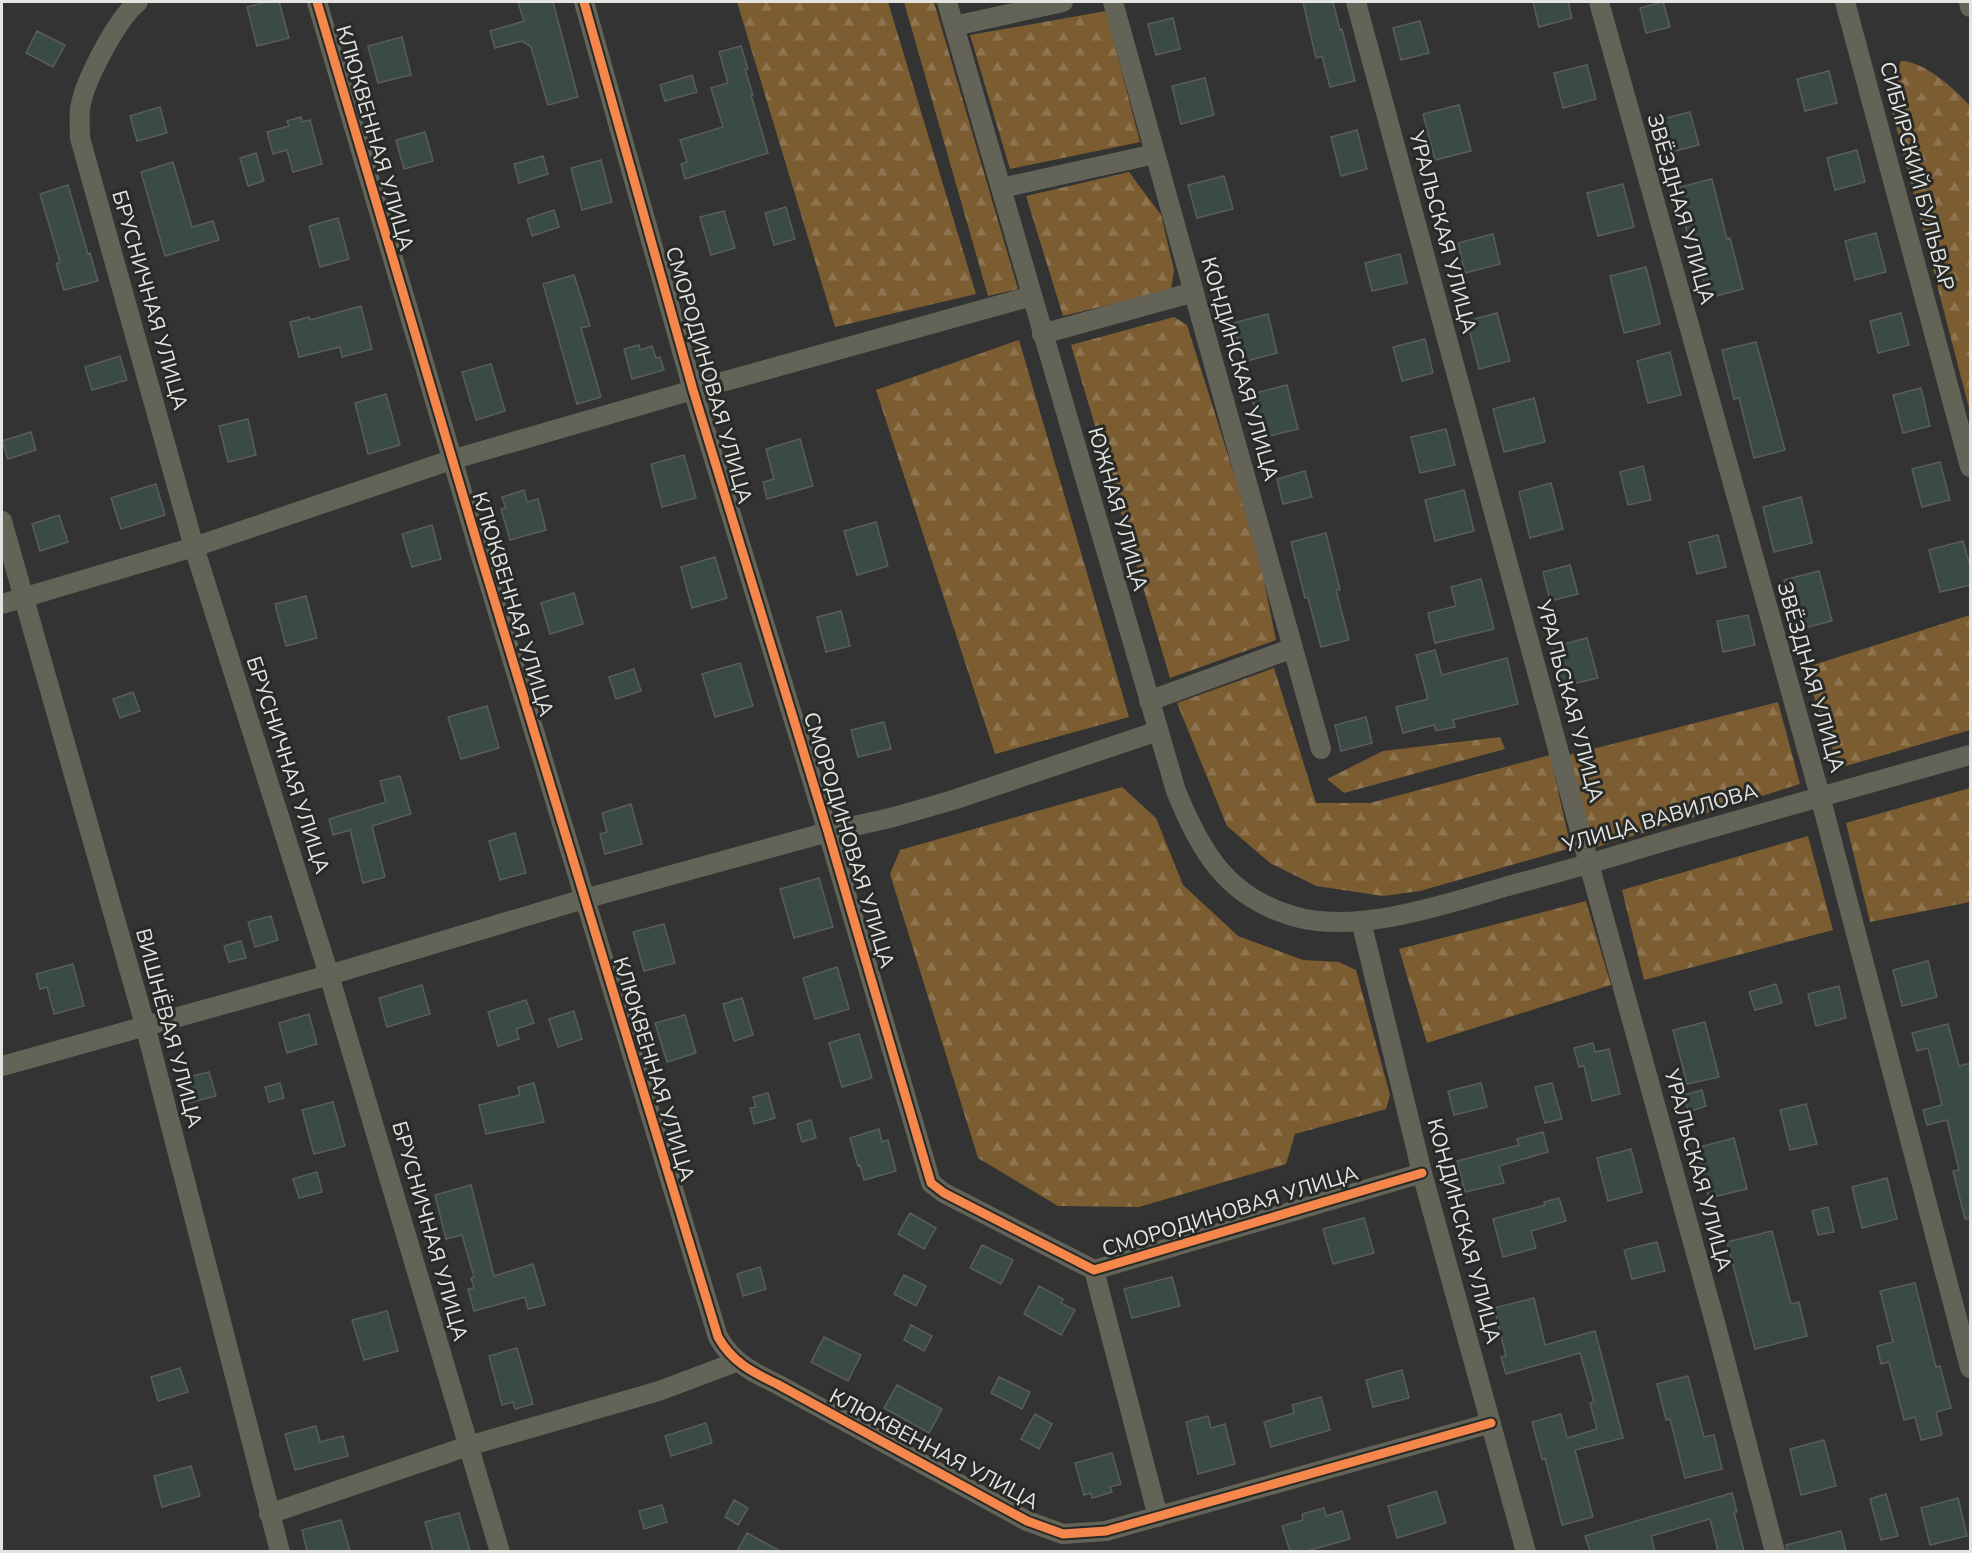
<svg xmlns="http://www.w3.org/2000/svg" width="1972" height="1553" viewBox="0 0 1972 1553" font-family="'Nunito Sans',sans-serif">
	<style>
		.forest { fill: url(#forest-firs) }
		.building { fill: #3a4a47; stroke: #5b5c5c; stroke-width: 1.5 }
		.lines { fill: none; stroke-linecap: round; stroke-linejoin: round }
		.minor { stroke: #636357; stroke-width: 20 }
		.cycleway-casing { stroke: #282a28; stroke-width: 13 }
		.cycleway { stroke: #f5874c; stroke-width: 9 }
		.labels { text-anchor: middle; stroke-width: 6; stroke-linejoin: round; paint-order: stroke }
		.street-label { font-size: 21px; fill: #e4e5e3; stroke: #282a28 }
	</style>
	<defs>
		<pattern id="forest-firs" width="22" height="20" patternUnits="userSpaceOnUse" patternTransform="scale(1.5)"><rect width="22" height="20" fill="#7b5d31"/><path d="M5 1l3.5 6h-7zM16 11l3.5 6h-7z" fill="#8e744f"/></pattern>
	</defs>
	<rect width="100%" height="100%" fill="#333"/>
	<!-- forest -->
	<path class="forest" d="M737,2H888L976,294L835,327Z
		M904,2H934L1018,289L988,296Z
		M1106,11L1140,142L1010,169L970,35Z
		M1901,61C1924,61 1955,89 1970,106V412L1890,103V91Z
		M1129,172L1161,215L1174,270L1171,290L1063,316L1026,196Z
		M1174,317L1187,325L1257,547L1276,640L1170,678L1071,345Z
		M1019,340L1129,717L995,754L876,390Z
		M1970,615V730L1839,768L1804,668Z
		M1274,668L1316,803H1370L1550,755L1571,848L1420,891L1383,896L1316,886L1270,863L1227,826L1177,703Z
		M1778,702L1800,784L1594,848L1569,755Z
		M1500,737L1505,749L1344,793L1327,779L1383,751Z
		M1122,787L1156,818L1183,885L1238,936L1303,960L1339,962L1356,970L1390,1095L1386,1109L1295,1134L1286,1164L1139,1207L1058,1206L978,1158L890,874L900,850Z
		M1970,788V902L1870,922L1846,823Z
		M1808,836L1833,930L1644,980L1622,890Z
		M1586,901L1611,985L1427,1043L1399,949Z"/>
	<!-- building -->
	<path class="building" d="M266,2H279L289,38L257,46L247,7Z
		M518,2H553L578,97L548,105L531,47L522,41L495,48L490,31L524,21Z
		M1303,2H1333L1340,30L1342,29L1355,81L1330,87L1322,56L1316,58Z
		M1533,2H1568L1572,18L1539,27Z
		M1663,2L1670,27L1646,33L1640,8Z
		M1173,18L1180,49L1156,55L1148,24Z
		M1420,21L1429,53L1401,60L1393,28Z
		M37,31L65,45L53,67L26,53Z
		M402,37L411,75L378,83L368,46Z
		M741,46L748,69H745L753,95H751L768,153L685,179L681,164L687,162L680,140L723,127L711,88L728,83L719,52Z
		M1587,65L1596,99L1563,108L1554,73Z
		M1829,71L1837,103L1805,111L1797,79Z
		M692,75L697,92L665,101L660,85Z
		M1205,78L1214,115L1181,124L1172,86Z
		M1459,105L1471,151L1435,160L1423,114Z
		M160,107L167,133L137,141L130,116Z
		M1690,112L1699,145L1667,153L1658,120Z
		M301,117L302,122L310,120L322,164L293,172L287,150L273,154L267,132L289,126L287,121Z
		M1357,130L1367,169L1341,176L1331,137Z
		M425,132L433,161L404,169L396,140Z
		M1857,150L1865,182L1835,190L1827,158Z
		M256,153L264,181L248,186L240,158Z
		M543,156L548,174L519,183L514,164Z
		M601,160L612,202L582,210L571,168Z
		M173,162L192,227L213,221L219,240L165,256L141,172Z
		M1224,176L1233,209L1197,218L1188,185Z
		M1712,179L1727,239L1730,238L1743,289L1708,298L1691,231L1687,232L1676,188Z
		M1623,184L1634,227L1598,236L1587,193Z
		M68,185L88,254L90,253L98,281L64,290L56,264L60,262L40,194Z
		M786,207L795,239L774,245L765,213Z
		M554,210L559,227L532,236L527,219Z
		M724,211L735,248L711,255L700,217Z
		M338,218L349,259L320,267L309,226Z
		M1876,233L1886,272L1855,280L1845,241Z
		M1493,234L1500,264L1465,273L1458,243Z
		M1400,254L1407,283L1372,291L1365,263Z
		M1646,267L1660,324L1624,333L1610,276Z
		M574,275L590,326L581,328L601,397L577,404L543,284Z
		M361,306L372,349L342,357L340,347L299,357L290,322L309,317L310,320Z
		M1497,313L1510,361L1479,369L1467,321Z
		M1901,313L1909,345L1878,353L1870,321Z
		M1268,314L1277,353L1243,362L1233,323Z
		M1425,339L1433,373L1402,381L1393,347Z
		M1756,342L1785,450L1754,458L1739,398L1734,399L1722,350Z
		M639,345L640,350L652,346L656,358L660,357L664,370L632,379L624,349Z
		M1670,352L1681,395L1648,403L1637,361Z
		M120,356L127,380L92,390L85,367Z
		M491,364L505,411L476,420L462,372Z
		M1287,385L1298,429L1262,438L1251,394Z
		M1921,388L1930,426L1903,433L1893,395Z
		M386,394L400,445L368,454L355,403Z
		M1534,398L1545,442L1504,452L1493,409Z
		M248,419L256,455L228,462L219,426Z
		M1446,429L1455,465L1420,473L1411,437Z
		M31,432L36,450L8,459L2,441Z
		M800,439L813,486L767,499L763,482L774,479L766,449Z
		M684,455L696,498L662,507L651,464Z
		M1940,462L1950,500L1922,507L1912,469Z
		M1643,466L1651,500L1628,505L1620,472Z
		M1305,471L1312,497L1283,504L1277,479Z
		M1551,483L1563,529L1530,538L1519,492Z
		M156,484L165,515L121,529L111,498Z
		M524,490L527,502L538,499L546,530L510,540L501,509L506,508L502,497Z
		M1464,490L1474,531L1435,541L1425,500Z
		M1801,497L1812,543L1774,552L1763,507Z
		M59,515L68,542L40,551L32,524Z
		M876,522L888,566L857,575L844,531Z
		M432,525L441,559L412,567L402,534Z
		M1326,533L1340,590H1336L1349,640L1321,647L1308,598H1305L1291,542Z
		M1718,535L1726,567L1697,574L1689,542Z
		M1963,541L1971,569V585L1940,592L1929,550Z
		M715,557L727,598L692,608L681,567Z
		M1570,565L1578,594L1550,601L1543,572Z
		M1819,571L1832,621L1796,630L1784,580Z
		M1481,579L1494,629L1435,643L1428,613L1456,606L1451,587Z
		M574,593L583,624L550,634L541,603Z
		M306,596L317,638L286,646L275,604Z
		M841,611L850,646L826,652L817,617Z
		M1748,615L1755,645L1723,652L1717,621Z
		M1587,638L1598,678L1563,686L1553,647Z
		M1435,650L1442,675L1507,658L1518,704L1453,720L1455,727L1436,731L1434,725L1403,733L1396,707L1428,699L1416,655Z
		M740,663L753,706L715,717L702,674Z
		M634,669L641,691L616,699L609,677Z
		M133,692L140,711L120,718L113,699Z
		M487,706L499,748L461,759L448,717Z
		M1366,717L1372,743L1341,751L1335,725Z
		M884,722L891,749L858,757L851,730Z
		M400,776L411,814L372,826L385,877L363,883L350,830L333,835L329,819L386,802L380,781Z
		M631,804L642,844L605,854L600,834L607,832L602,813Z
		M515,833L526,873L500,880L489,841Z
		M819,878L833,927L794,938L780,889Z
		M271,916L278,940L255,947L248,922Z
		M664,924L675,963L644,971L633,932Z
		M241,941L246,958L229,962L224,946Z
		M1928,961L1937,997L1902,1006L1893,970Z
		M73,964L84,1006L54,1014L47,987L40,989L36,974Z
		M837,967L849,1009L815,1019L803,978Z
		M1776,984L1782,1003L1755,1010L1749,992Z
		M422,985L430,1014L387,1027L379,998Z
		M1839,986L1846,1018L1816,1026L1808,994Z
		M742,998L753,1035L734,1041L723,1004Z
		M526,1000L534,1023L516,1029L519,1039L498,1046L488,1012Z
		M574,1011L582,1039L558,1047L549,1019Z
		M309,1014L317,1044L287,1053L279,1023Z
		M685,1015L696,1053L667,1062L655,1023Z
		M1705,1022L1719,1077L1687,1084L1673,1030Z
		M1948,1024L1959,1066L1971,1063V1218L1965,1219L1953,1171L1959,1170L1947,1120L1927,1125L1923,1110L1942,1105L1928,1048L1917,1051L1912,1033Z
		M859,1034L872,1078L842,1087L829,1043Z
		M1593,1043L1595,1052L1609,1049L1620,1094L1592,1101L1584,1066L1579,1067L1574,1048Z
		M209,1072L216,1096L188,1103L181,1079Z
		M280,1083L284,1098L269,1102L265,1087Z
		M534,1083L544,1122L486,1134L479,1105L520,1095L518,1087Z
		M1481,1083L1487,1107L1454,1115L1448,1091Z
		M1552,1083L1562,1119L1545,1123L1535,1087Z
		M1702,1090L1706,1106L1688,1112L1684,1095Z
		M768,1093L775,1118L754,1124L750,1108L756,1107L753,1097Z
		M333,1102L345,1146L314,1154L302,1110Z
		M1806,1104L1817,1144L1790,1150L1780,1110Z
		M811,1120L816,1138L802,1142L797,1124Z
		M879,1129L882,1142L888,1140L896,1171L864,1180L860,1165L858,1166L850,1138Z
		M1543,1132L1548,1152L1499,1166L1504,1183L1465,1192L1457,1161L1519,1145L1517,1139Z
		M1734,1138L1747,1189L1709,1198L1696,1148Z
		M1631,1149L1642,1192L1608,1201L1597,1158Z
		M317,1172L322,1192L299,1198L293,1179Z
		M1887,1178L1897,1219L1862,1228L1852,1187Z
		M471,1185L494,1276L533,1264L545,1305L528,1309L525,1297L474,1311L468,1289L474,1288L471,1278L474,1277L462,1235L446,1239L435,1195Z
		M1559,1198L1566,1221L1531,1231L1536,1248L1503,1257L1493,1219L1545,1205L1544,1202Z
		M1828,1207L1834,1232L1818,1235L1812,1211Z
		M910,1213L936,1228L924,1249L898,1234Z
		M1364,1218L1374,1253L1333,1264L1323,1229Z
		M1772,1231L1791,1304L1799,1302L1807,1336L1755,1349L1727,1242Z
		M1657,1242L1665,1271L1632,1279L1624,1250Z
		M982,1245L1013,1260L1001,1284L970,1268Z
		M760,1267L766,1289L743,1296L737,1274Z
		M904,1275L926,1286L916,1306L894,1294Z
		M1172,1277L1180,1306L1132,1318L1124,1289Z
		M1915,1283L1936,1367L1940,1366L1951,1408L1936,1412L1942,1435L1921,1440L1915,1417L1904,1420L1889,1362L1881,1364L1877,1346L1893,1342L1880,1291Z
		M1039,1286L1063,1299L1061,1303L1075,1310L1061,1335L1024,1314Z
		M1534,1298L1545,1345L1595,1331L1623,1438L1575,1450L1593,1517L1562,1525L1545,1458L1542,1459L1532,1422L1561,1414L1567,1438L1597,1429L1590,1403L1594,1402L1580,1353L1506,1374L1501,1357L1506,1356L1494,1308Z
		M387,1311L398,1351L364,1360L352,1320Z
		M911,1325L932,1336L924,1351L904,1340Z
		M824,1337L861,1355L848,1381L811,1362Z
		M517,1348L533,1404L515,1409L513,1402L502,1405L489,1356Z
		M180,1368L188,1392L158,1401L151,1377Z
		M1402,1370L1409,1398L1373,1407L1366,1380Z
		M1688,1376L1704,1437L1714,1435L1722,1469L1685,1478L1670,1419L1666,1420L1657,1384Z
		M999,1377L1030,1392L1022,1409L991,1393Z
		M897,1385L942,1409L929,1433L884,1408Z
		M1321,1397L1330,1430L1271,1447L1264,1422L1294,1413L1292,1405Z
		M1035,1414L1052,1424L1039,1449L1021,1439Z
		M1208,1416L1211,1428L1225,1424L1235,1464L1198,1474L1186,1422Z
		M706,1423L712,1443L671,1456L665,1436Z
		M316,1426L320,1442L343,1436L348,1456L295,1470L285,1434Z
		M1824,1440L1836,1486L1801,1495L1790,1449Z
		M1112,1453L1121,1484L1110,1487L1112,1492L1092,1498L1091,1493L1084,1495L1075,1463Z
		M191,1466L200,1496L162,1507L154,1476Z
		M1436,1491L1446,1523L1397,1538L1388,1506Z
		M1732,1493L1737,1512H1734L1744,1551H1718L1710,1519L1651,1536L1655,1551H1590L1585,1536Z
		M1886,1494L1898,1536L1881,1540L1870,1499Z
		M1958,1498L1967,1536L1930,1545L1921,1508Z
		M734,1500L748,1508L738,1525L725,1517Z
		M662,1505L667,1522L644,1529L639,1511Z
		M1324,1508L1326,1516L1342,1511L1350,1539L1307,1551H1290L1282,1526L1303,1520L1302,1514Z
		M459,1513L470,1551H433L425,1522Z
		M341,1520L350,1551H307L302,1530Z
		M1841,1531L1846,1551H1787L1786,1545Z
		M747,1533L780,1551H737Z"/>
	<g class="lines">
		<!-- minor -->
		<path class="minor" d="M138,2C117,19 84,81 80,109C79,118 80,128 80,138L194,547L329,975L500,1552
			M317,2C447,448 582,893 718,1337C732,1362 752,1372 777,1384L1027,1521L1063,1534L1106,1531L1491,1423
			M584,2L693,390L828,832L931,1183L944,1193L1094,1270L1422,1173
			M947,2L1176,791C1201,852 1227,898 1296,917C1359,934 1446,904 1508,886C1561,872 1613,857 1665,841C1767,812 1868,783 1970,755
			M1113,2L1321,749
			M1356,2L1589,864L1716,1326L1775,1552
			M1599,2L1820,796L1970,1368
			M1845,2L1970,467
			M1969,2L1970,7
			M954,26L1063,2
			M1001,188L1155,154
			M1042,334L1194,292
			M2,521L145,1025L280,1552
			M2,604L194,547L451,460L693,390L1032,296
			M1149,701L1293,648
			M1361,921L1422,1173L1526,1552
			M2,1066L329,975L584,899L828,832L894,817L953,800L1158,731
			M1094,1270L1158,1517
			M269,1514L468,1446L659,1391L736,1362"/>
		<!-- cycleway casing -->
		<g class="cycleway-casing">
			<path id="cycleway" d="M317,2C447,448 582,893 718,1337C732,1362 752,1372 777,1384L1027,1521L1063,1534L1106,1531L1491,1423
				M584,2L693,390L828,832L931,1183L944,1193L1094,1270L1422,1173"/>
		</g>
		<!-- cycleway -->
		<use href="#cycleway" class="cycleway"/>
	</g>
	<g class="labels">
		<!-- street labels -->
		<g class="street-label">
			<text transform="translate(375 138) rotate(74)" y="7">КЛЮКВЕННАЯ УЛИЦА</text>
			<text transform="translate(1917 176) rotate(75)" y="7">СИБИРСКИЙ БУЛЬВАР</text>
			<text transform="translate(1681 209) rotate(74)" y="7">ЗВЁЗДНАЯ УЛИЦА</text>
			<text transform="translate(1443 232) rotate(75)" y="7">УРАЛЬСКАЯ УЛИЦА</text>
			<text transform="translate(150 300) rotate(74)" y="7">БРУСНИЧНАЯ УЛИЦА</text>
			<text transform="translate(1240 369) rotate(74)" y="7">КОНДИНСКАЯ УЛИЦА</text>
			<text transform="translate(709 375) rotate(74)" y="7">СМОРОДИНОВАЯ УЛИЦА</text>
			<text transform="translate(1118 509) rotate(74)" y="7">ЮЖНАЯ УЛИЦА</text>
			<text transform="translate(513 604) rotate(73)" y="7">КЛЮКВЕННАЯ УЛИЦА</text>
			<text transform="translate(1811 677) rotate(74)" y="7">ЗВЁЗДНАЯ УЛИЦА</text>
			<text transform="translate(1570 701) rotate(75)" y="7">УРАЛЬСКАЯ УЛИЦА</text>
			<text transform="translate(288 765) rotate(72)" y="7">БРУСНИЧНАЯ УЛИЦА</text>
			<text transform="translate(1660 818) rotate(-16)" y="7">УЛИЦА ВАВИЛОВА</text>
			<text transform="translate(849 840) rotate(73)" y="7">СМОРОДИНОВАЯ УЛИЦА</text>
			<text transform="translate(169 1028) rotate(75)" y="7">ВИШНЁВАЯ УЛИЦА</text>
			<text transform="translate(654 1069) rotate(73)" y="7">КЛЮКВЕННАЯ УЛИЦА</text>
			<text transform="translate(1698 1170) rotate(75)" y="7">УРАЛЬСКАЯ УЛИЦА</text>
			<text transform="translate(1230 1211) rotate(-17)" y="7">СМОРОДИНОВАЯ УЛИЦА</text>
			<text transform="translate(430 1231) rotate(74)" y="7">БРУСНИЧНАЯ УЛИЦА</text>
			<text transform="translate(1464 1231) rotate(75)" y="7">КОНДИНСКАЯ УЛИЦА</text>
			<text transform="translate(934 1449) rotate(28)" y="7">КЛЮКВЕННАЯ УЛИЦА</text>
		</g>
	</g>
	<!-- border -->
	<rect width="1972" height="1553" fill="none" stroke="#e4e5e3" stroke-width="6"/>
</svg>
